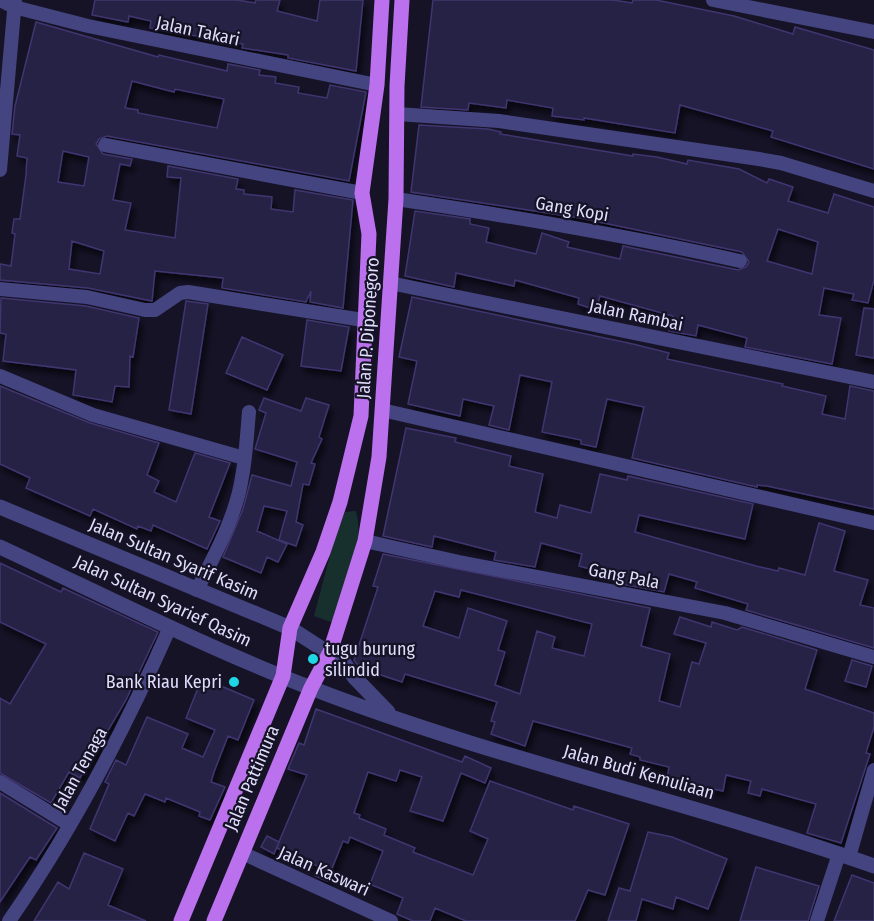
<svg xmlns="http://www.w3.org/2000/svg" width="874" height="921" viewBox="0 0 874 921" font-family="'Fira Sans Condensed',sans-serif">
	<style>
		.green { fill: #17302e }
		.building { fill: #272145; stroke: #3f366f; stroke-width: 1.5; fill-rule: evenodd; filter: url(#shadow) }
		.lines { fill: none; stroke-linecap: round; stroke-linejoin: round }
		.minor { stroke: #444480; stroke-width: 14 }
		.tertiary { stroke: #444480; stroke-width: 15 }
		.primary { stroke: #bb71ee; stroke-width: 15 }
		.poi-dot { fill: #1fd7e4; stroke: #161327; stroke-width: 2 }
		.labels { text-anchor: middle; stroke-width: 4.5; stroke-linejoin: round; paint-order: stroke }
		.street-label { font-size: 18px; fill: #dfddfb; stroke: #161327 }
		.poi-label { font-size: 18px; fill: #dfddfb; stroke: #161327; text-anchor: start }
	</style>
	<defs>
		<filter id="shadow"><feDropShadow dx="3.5" dy="6" stdDeviation="3" flood-color="#0009"/></filter>
	</defs>
	<rect width="100%" height="100%" fill="#161327"/>
	<!-- green -->
	<path class="green" d="M356,511C365,548 348,589 339,625L314,616L336,533L345,512Z"/>
	<!-- building -->
	<path class="building" d="M95,0H237L255,3L256,0H280L277,11L317,21L320,0H363L356,71L288,58V55L242,48L243,44L150,28L151,21L129,16L128,22L92,15Z
		M433,0H613L632,3L633,0H656L734,16L793,34L795,27L874,50V169L771,137L773,131L680,105L675,133L584,118V120L552,116L553,108L507,100L506,108L469,103L468,110L421,107Z
		M36,22L158,57L159,55L227,71L228,64L260,70L259,75L276,77L275,83L299,87L298,93L327,98L330,85L366,92L349,181L107,136L99,139L96,144L103,154L132,159L130,166L120,164L113,200L131,203L125,230L175,238L181,178L167,177L168,166L238,179L236,189L244,190V194L272,197L271,209L293,212L295,190L353,200L343,308L310,302L311,291L306,302L222,288L223,278L155,271L152,301L88,288L0,280V264L11,266L15,234L12,233L14,219H20L26,175L27,158L17,156L20,135L12,134L15,106ZM132,81L174,92L175,89L224,99L217,128L138,113V110L125,108ZM63,151L89,157L84,186L58,182ZM72,241L104,251L100,274L69,269Z
		M419,125L488,129L501,132L500,134L633,156V154L657,157L687,164L688,160L739,169L767,183L769,179L793,187L788,201L828,213L834,194L874,207V280L868,303L852,300L854,294L824,288L819,315L841,318L832,364L745,347L747,338L698,325L696,336L669,331L673,316L600,296L596,310L578,304L579,298L515,280L514,286L456,273L454,287L405,276L415,211L470,219V224L489,228L486,242L536,254L542,233L569,242L567,247L620,259L623,246L738,270L746,267L749,262L742,252L699,243L580,218L411,192ZM778,229L818,242L812,274L767,261Z
		M412,297L633,344L669,353L667,359L783,384L782,386L826,396L822,414L845,419L850,386L874,391V509L767,486L757,485V487L632,458L644,407L607,399L596,447L581,444V440L542,432L552,382L520,375L509,430L489,425L494,406L463,399L460,416L408,404L417,361L399,357Z
		M1,298L86,306L139,318L133,357L130,356L129,387L115,386L112,402L73,395L76,370L3,361L6,334L0,333Z
		M186,301L208,304L191,414L169,410Z
		M864,308L874,309V358L856,355Z
		M307,320L349,327L341,371L301,366Z
		M242,337L283,355L267,390L226,373Z
		M0,386L90,423L159,443L147,475L159,481L154,492L176,502L195,453L230,463L209,517L220,521L207,549L153,525L151,531L138,526L137,529L93,509L90,516L26,488L30,478L0,464Z
		M264,398L301,411L306,398L329,405L319,437L322,439L311,463L315,464L309,485L303,484L296,522L303,525L296,546L279,540L287,511L264,506L257,531L287,544L278,562L267,557L261,573L223,557L243,509L252,475L291,486L297,462L255,449L266,413L259,410Z
		M406,428L456,438L455,442L511,456L509,466L543,474L535,512L557,518L560,505L591,513L600,474L627,480L628,476L753,504L745,539L639,515L635,532L756,566L778,571L779,568L805,575L819,523L845,531L834,571L868,580L860,605L874,608V648L746,610L748,604L695,588L697,582L669,574L664,592L621,584L622,578L579,566L582,554L541,543L535,567L494,560L496,552L434,536L432,547L383,536Z
		M383,554L650,608L641,646L670,654L659,701L680,707L692,662L699,664L706,643L674,634L680,617L711,627L712,622L737,630L742,627L817,650L805,689L874,713V727L866,753L870,754L841,843L807,833L816,804L762,789L760,796L748,793L751,781L726,775L723,791L667,779L669,767L640,760V757L630,754L632,748L533,721L525,746L491,734L495,722L491,721L497,702L405,674L402,682L360,668L354,660L378,587L373,586ZM461,590L592,624L584,656L552,648L555,637L537,631L520,694L495,685L505,652L498,650L507,621L468,608L459,638L423,626L435,591L459,597Z
		M0,563L61,592L63,588L158,632L126,700L80,778L69,772L51,803L0,773V698L10,704L46,644L0,622Z
		M852,660L872,666L866,687L845,681Z
		M202,678L254,700L238,740L228,736L214,772L211,782L225,787L210,820L199,816L200,812L166,798L165,802L145,794L134,816L128,813L115,841L90,829L109,784L105,782L116,760L126,765L147,717L188,734L182,748L203,757L215,730L186,718Z
		M316,709L462,762L465,756L491,768L485,783L461,773L443,821L410,811L422,777L400,770L396,781L368,772L354,813L360,815L359,818L386,829L384,835L415,848L413,852L473,875L488,839L470,831L490,781L573,810L574,806L629,824L605,895L588,890L575,921H466L435,908L430,921H413L397,914L403,898L370,884L383,851L350,837L348,843L343,841L327,881L315,876L320,867L277,848L279,842L274,854L261,847L267,836L279,842L307,775L288,769L299,743L304,745Z
		M0,793L57,828L36,860L30,857L0,902Z
		M648,832L672,837L727,859L708,909L676,897L673,909L642,899L636,921H608L619,888L630,891Z
		M84,853L123,869L108,905L146,921H34L58,882L69,889Z
		M756,867L819,886L808,921H740Z
		M852,875L874,883V921H834Z"/>
	<g class="lines">
		<!-- minor -->
		<path class="minor" d="M0,0L14,7L88,26L377,85
			M713,0L874,32
			M397,114L499,121L759,159L781,163L874,191
			M105,145L362,193
			M0,170L15,0
			M396,199C511,216 626,235 740,261
			M390,283L874,382
			M0,289L87,297L145,310H155L180,293L188,292L363,320
			M0,376L93,415L244,458
			M382,410L874,523
			M365,541L459,562L725,613L874,657
			M197,590C215,554 236,517 242,477C246,456 247,434 249,412
			M0,782L70,825
			M242,853L391,921
			M849,857L874,770
			M9,921C73,829 125,729 170,627
			M817,921L839,854"/>
		<!-- tertiary -->
		<path class="tertiary" d="M0,507L290,628L344,663L355,678L388,712
			M0,547C103,595 205,647 311,688C495,759 688,801 874,866"/>
		<!-- primary -->
		<path class="primary" d="M181,921L283,676L290,628L323,552L340,502L361,416L369,234L362,193L377,85L382,0
			M214,921L311,688L330,652L365,541L379,457L396,199L397,86L402,0"/>
	</g>
	<!-- markers -->
	<g class="poi-dot">
		<circle cx="313" cy="659" r="6"/>
		<circle cx="234" cy="682" r="6"/>
	</g>
	<g class="labels">
		<!-- street labels -->
		<g class="street-label">
			<text transform="translate(198 31) rotate(12)" y="6">Jalan Takari</text>
			<text transform="translate(572 209) rotate(10)" y="6">Gang Kopi</text>
			<text transform="translate(636 315) rotate(12)" y="6">Jalan Rambai</text>
			<text transform="translate(368 328) rotate(-86)" y="6">Jalan P. Diponegoro</text>
			<text transform="translate(174 559) rotate(23)" y="6">Jalan Sultan Syarif Kasim</text>
			<text transform="translate(624 576) rotate(11)" y="6">Gang Pala</text>
			<text transform="translate(163 601) rotate(25)" y="6">Jalan Sultan Syarief Qasim</text>
			<text transform="translate(80 769) rotate(-61)" y="6">Jalan Tenaga</text>
			<text transform="translate(639 772) rotate(16)" y="6">Jalan Budi Kemuliaan</text>
			<text transform="translate(252 778) rotate(-67)" y="6">Jalan Pattimura</text>
			<text transform="translate(324 871) rotate(24)" y="6">Jalan Kaswari</text>
		</g>
		<!-- poi labels -->
		<g class="poi-label">
			<text x="325" y="655">tugu burung<tspan x="325" dy="21">silindid</tspan></text>
			<text x="222" y="688" text-anchor="end">Bank Riau Kepri</text>
		</g>
	</g>
</svg>
